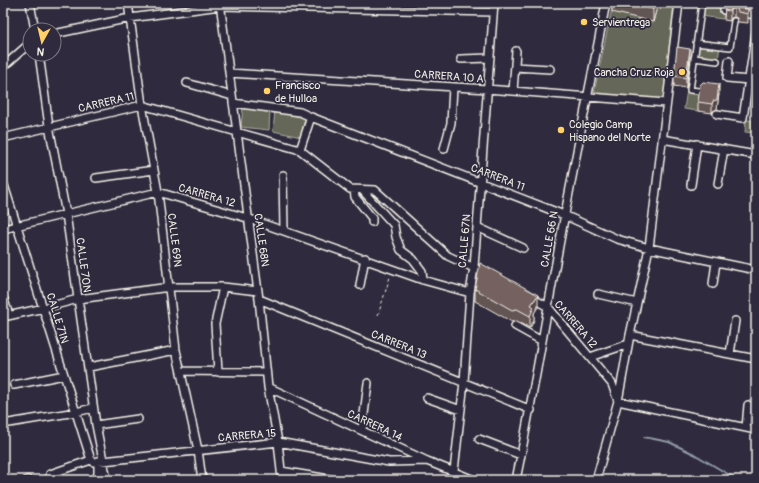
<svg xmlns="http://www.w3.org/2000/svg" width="759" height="483" viewBox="0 0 759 483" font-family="Pangolin,sans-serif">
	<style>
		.green { fill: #656759; stroke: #acaca0 }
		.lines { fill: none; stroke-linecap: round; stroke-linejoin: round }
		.stream { stroke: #929aa6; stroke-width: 2 }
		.pedestrian-casing { stroke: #f4f1e8; stroke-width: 8 }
		.minor-casing { stroke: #f4f1e8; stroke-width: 10 }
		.path { stroke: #f4f1e8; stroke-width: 1; stroke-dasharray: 3 3; stroke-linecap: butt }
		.pedestrian { stroke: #2f2a3d; stroke-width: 5 }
		.minor { stroke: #2f2a3d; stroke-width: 7 }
		.wall { fill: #645453; stroke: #f4f1e8 }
		.shaded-wall { fill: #514544; stroke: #f4f1e8 }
		.building { fill: #746261; stroke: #f4f1e8 }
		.poi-dot { fill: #ffd166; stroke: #2f2a3d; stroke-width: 1.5 }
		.labels { text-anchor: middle; stroke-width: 3.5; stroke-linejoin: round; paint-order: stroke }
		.poi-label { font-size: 11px; fill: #f4f1e8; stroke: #2f2a3d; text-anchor: start }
		.street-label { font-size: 11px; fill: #f4f1e8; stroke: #2f2a3d }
	</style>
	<rect width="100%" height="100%" fill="#2f2a3d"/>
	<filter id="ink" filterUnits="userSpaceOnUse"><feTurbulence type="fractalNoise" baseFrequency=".025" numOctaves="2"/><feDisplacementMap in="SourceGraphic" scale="8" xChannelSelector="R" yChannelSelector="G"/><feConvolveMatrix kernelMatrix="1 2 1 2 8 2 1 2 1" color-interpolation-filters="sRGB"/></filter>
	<g filter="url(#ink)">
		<!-- green -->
		<path class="green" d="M613,3H674L663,100L594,93Z
			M703,3L725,6L723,19L701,16Z
			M697,43L720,46L718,60L695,57Z
			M687,90L701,92L698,111L684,109Z
			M243,107L270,109L269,130L241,127Z
			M275,111L305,118L301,137L273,131Z
			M746,120L756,121V133L745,132Z"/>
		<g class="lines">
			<!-- stream -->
			<path class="stream" d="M644,437L669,442L694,454L738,480"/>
			<!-- pedestrian casing -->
			<g class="pedestrian-casing">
				<path id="pedestrian" d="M714,3L721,4V3
					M696,43L730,47L734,21
					M694,58L717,61
					M699,91L690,90L702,3"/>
			</g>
			<!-- minor casing -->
			<g class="minor-casing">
				<path id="minor" d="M30,3L35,30
					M128,3L142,105L158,192L176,350L198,450L202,480
					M220,3L259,299L268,387L278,442L282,480
					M724,3V10L756,15
					M54,34L130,18L220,6L493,12
					M39,54L49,126L66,214L96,425L107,480
					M461,59L490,58
					M729,61L727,78L749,80
					M3,67L30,43
					M515,67L550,69
					M229,73L487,89L666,103
					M187,83L232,96
					M513,91L516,51
					M233,103L300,112L311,117L564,215L617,239L649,248L756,270
					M717,114L743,118L756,32
					M3,138L142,105L300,150L350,189L375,190L448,256L487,274
					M662,139L756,155
					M444,149L451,123L453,87
					M300,150L311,117
					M283,175L284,230
					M96,178L154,170
					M3,182L91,460
					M718,184L724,149
					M691,185L697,144
					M354,190L355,197L372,218V222
					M362,190L394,225L396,237L401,250L413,259L422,271L423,280
					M477,227L523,248
					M3,229L158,192L247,218L423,280L470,293
					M713,284L716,262
					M360,285L365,258
					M598,294L637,303
					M3,297L9,315
					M530,297L548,307L612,384L618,401L756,430
					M259,299L531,410
					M3,317L44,308L78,299L170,287H223L258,291
					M515,326L542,341
					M630,335L756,359
					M730,354L735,321
					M590,357L628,344
					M89,367L176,350
					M181,371L266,372
					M218,372L215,324L223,287
					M14,385L64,375
					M268,387L427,461L474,480
					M427,398L461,410
					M3,424L76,412L93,408
					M96,425L138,419
					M746,428L748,405
					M362,430L368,383
					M479,439L521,455
					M281,471L335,480
					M50,474L91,460L94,462L278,442L389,462L427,461
					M27,480H28
					M96,480L98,473V461
					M453,480L464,382L470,293L474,267L494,3
					M516,480C534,392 548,303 565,214C578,144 592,73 606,3
					M596,480L618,401L630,335L649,248L679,3"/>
			</g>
			<!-- path -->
			<path class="path" d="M378,315L390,277"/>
			<!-- pedestrian -->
			<use href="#pedestrian" class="pedestrian"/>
			<!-- minor -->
			<use href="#minor" class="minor"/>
		</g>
		<!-- wall -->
		<path class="wall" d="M612,3H658L653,22L612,12Z
			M725,6L748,9V23L738,22L737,18L734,17L731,18L730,21L724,20Z
			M690,59L686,88L674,86V76Z
			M719,94L717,109L713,111L712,113L698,111V102Z
			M475,289L538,307L534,313V320L530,328L517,321L512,322L475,301Z"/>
		<!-- shaded-wall -->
		<path class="shaded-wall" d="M655,3H658L653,22V9Z
			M734,8V17L731,18L730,21V11L731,9Z
			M690,49V59L686,88V78Z
			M719,84V94L717,109L713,111L712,113V104Z
			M538,295V307L534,313V320L530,328V316L531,305Z"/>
		<!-- building -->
		<path class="building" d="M626,3H655L653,9Z
			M725,6L748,9V14L738,12L737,9L734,8L731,9L730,11L724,10Z
			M677,47L690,49L686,78L674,76Z
			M703,82L719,84L717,100L713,101L712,104L698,102L700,85Z
			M480,263L538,295L531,305L534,307L530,316L517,309L512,310L475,289Z"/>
	</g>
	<!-- markers -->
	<g class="poi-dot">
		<circle cx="584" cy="22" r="4"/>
		<circle cx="682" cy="72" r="4"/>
		<circle cx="267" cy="91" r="4"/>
		<circle cx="561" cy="130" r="4"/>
	</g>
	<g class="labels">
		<!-- poi labels -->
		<g class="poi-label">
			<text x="592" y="26">Servientrega</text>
			<text x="674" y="76" text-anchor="end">Cancha Cruz Roja</text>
			<text x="275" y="89">Francisco<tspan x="275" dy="13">de Hulloa</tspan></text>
			<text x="569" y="128">Colegio Camp<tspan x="569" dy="13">Hispano del Norte</tspan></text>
		</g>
		<!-- street labels -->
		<g class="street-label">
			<text transform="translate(449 76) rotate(4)" y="4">CARRERA 10 A</text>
			<text transform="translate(106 102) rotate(-13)" y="4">CARRERA 11</text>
			<text transform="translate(498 177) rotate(21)" y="4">CARRERA 11</text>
			<text transform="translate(207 195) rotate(16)" y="4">CARRERA 12</text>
			<text transform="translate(549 239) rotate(-80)" y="4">CALLE 66 N</text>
			<text transform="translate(175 240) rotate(83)" y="4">CALLE 69N</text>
			<text transform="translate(262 240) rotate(82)" y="4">CALLE 68N</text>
			<text transform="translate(464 241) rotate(-85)" y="4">CALLE 67N</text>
			<text transform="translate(84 265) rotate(82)" y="4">CALLE 70N</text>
			<text transform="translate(58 318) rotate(73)" y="4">CALLE 71N</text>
			<text transform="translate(576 324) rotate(49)" y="4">CARRERA 12</text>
			<text transform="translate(399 344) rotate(22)" y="4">CARRERA 13</text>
			<text transform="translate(375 425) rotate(25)" y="4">CARRERA 14</text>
			<text transform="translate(247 435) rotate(-5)" y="4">CARRERA 15</text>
		</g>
	</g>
	<!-- margin -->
	<rect width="759" height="483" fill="none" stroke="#2f2a3d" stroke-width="16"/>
	<rect x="8" y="8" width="743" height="467" fill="none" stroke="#f4f1e8" stroke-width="1.5" filter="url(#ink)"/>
	<!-- north arrow -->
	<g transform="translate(42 42) rotate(188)"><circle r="19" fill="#2f2a3d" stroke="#7e7a81"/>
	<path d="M0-3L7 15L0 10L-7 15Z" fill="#ffd166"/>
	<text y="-6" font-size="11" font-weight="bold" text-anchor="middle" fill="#f4f1e8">N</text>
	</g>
</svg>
